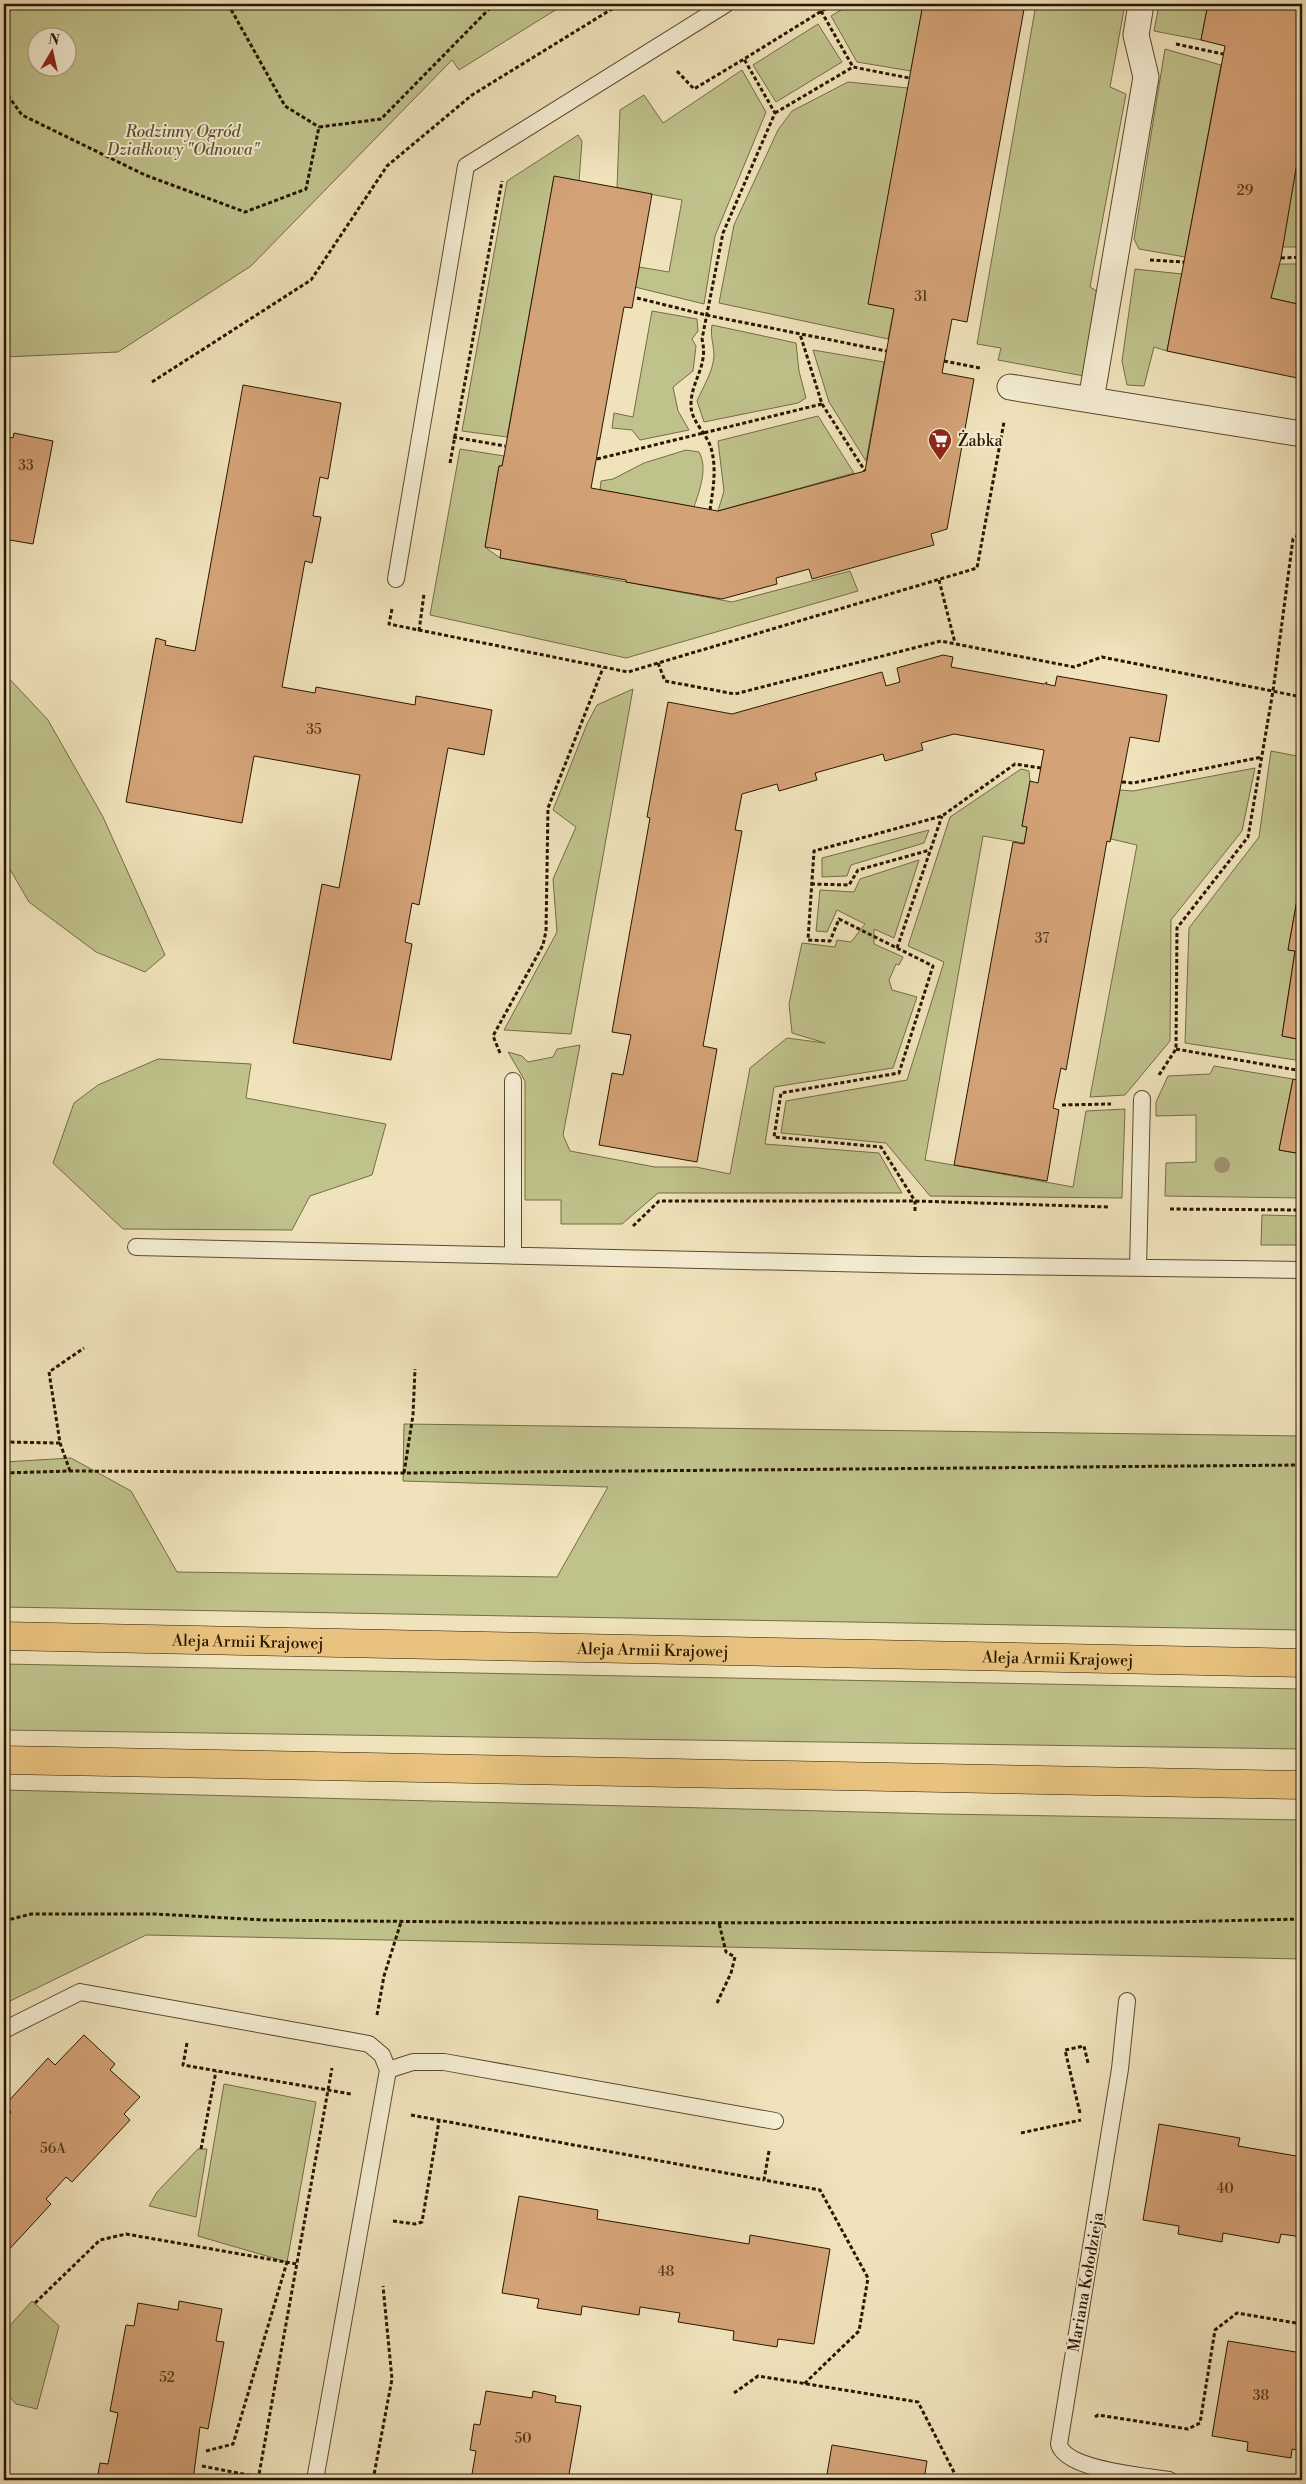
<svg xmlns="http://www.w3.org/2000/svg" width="1306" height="2484" viewBox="0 0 1306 2484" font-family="'Libre Bodoni',serif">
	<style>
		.green { fill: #c0c28c; stroke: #746c46; fill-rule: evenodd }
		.building { fill: #d4a277; stroke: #291601 }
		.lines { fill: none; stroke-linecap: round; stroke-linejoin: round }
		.service-casing { stroke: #5b4930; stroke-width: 18 }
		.pedestrian-casing { stroke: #5b4930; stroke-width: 27 }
		.primary-casing { stroke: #291601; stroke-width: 29 }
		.path { stroke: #291601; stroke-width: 3; stroke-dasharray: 4 2.5; stroke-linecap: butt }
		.service { stroke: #f5edd3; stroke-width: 16 }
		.pedestrian { stroke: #f5edd3; stroke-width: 25 }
		.primary { stroke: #e8c27e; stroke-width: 28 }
		.tree { fill: #a09370 }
		.labels { text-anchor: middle; stroke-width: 4; stroke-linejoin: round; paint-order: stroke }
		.number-label { font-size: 14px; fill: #54391e }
		.park-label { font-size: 16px; font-style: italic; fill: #5e5232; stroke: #f5edd3 }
		.poi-label { font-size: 16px; fill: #291601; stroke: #f5edd3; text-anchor: start }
		.street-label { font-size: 16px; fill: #291601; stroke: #f5edd3 }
	</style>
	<rect width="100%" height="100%" fill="#f0e3bb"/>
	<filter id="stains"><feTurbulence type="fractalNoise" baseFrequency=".004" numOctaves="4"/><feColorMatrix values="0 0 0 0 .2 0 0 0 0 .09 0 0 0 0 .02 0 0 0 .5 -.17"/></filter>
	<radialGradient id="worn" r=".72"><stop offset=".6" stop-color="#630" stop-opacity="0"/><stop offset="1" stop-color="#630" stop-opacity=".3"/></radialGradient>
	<!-- green -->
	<path class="green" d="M4,4H565L459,70L452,60L251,266L118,352L4,357ZM38,38H68V68H38Z
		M851,4H923L911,71L857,62L831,16Z
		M1036,4H1125L1110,87L1126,94L1090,287L1100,293L1084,376L998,360L1001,348L977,344Z
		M1159,4H1208L1201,40L1154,31Z
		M818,24L842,62L776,102L753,65Z
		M1165,49L1221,65L1185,257L1139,249L1134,239Z
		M742,70L766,112L715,236L704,304L635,287L639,267L669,272L682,200L617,188L620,110L644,95L663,123Z
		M848,82L908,88L894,309L888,339L719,303L734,225L778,130L792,111Z
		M1302,133V247H1282Z
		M578,135L582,141L579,181L554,177L507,437L462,431L507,181Z
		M1279,264H1302V305L1271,298Z
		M1135,269L1182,274L1167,351L1154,347L1144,386L1127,385L1122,361Z
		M652,311L697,319L698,331L692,339L696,346L693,371L673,387L678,411L689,430L640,440L632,430L612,428L614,413L633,417Z
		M712,325L796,343L799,371L806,398L798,403L704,422L697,401C703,387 713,372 714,356C714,345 710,336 712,325Z
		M813,350L884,362L866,461L829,402Z
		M818,416L854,473L718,511L724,491L718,441Z
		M460,449L504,456L502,466H499L485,547L500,558L732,602L850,571L858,591L626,658L430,615Z
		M686,450L699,452C708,468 700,489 694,507L600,490L601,481L613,479L644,463Z
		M4,673L48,720L103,817L165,955L145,972L96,952L29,902L4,859Z
		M633,689L571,1034L504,1030L557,932L553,879L576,827L553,810L587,724L597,705Z
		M1271,751L1302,757V872L1288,950L1295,951L1282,1036L1302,1040V1061L1185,1043L1189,928L1259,837Z
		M1255,768L1242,831L1171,920L1170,1041L1125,1095L1090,1097L1137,845L1111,839L1120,790L1133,791Z
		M1021,769L1029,771L1030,781L1022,826L1027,827L1024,843L983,836L925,1160L1073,1187L1086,1111L1125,1109L1122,1198L930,1196L886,1143L781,1133L786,1101L907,1080L944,962L908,946L950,817Z
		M929,830L924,843L851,865L847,876L822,877V858Z
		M919,860L894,938L874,929V944L903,957L899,965L896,964L889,980L892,990L917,997L893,1068L774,1087L765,1144L879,1153L902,1193H658L622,1224H561V1200H525V1081L508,1052L522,1056L528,1062L553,1057L557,1049L580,1045L563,1135L570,1151L655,1167H696L730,1174L750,1068L787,1038L825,1043L792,1033L789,1004L802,943L835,947L837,940L851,942L865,924L837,910L827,932L816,931L820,890L854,892L860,879Z
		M158,1059L251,1064L246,1098L386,1124L372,1175L310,1196L292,1230L123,1229L53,1163L74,1103L98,1085Z
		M1214,1066L1293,1079L1279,1150L1302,1154V1198L1165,1196L1166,1163L1196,1162V1115L1156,1116V1102L1168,1076L1210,1074Z
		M1262,1215L1302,1216V1245H1261Z
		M404,1424L1302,1436V1630L4,1607V1462L71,1458L131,1491L177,1572L557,1577L608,1487L403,1481Z
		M4,1664L1302,1689V1749L4,1730Z
		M4,1790L939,1814L1302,1820V1959L146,1935L4,2004Z
		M224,2084L316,2102L287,2262L198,2236Z
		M198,2149H207L196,2217L149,2206L157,2192Z
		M32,2301L59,2326L37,2409L16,2404L4,2390V2332Z"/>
	<!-- building -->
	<path class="building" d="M923,4H1025L967,322L952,319L942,373L974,379L947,529L931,534L934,545L812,579L809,569L776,578L777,584L722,599L626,582V580L500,558L501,550L485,547L499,466H502L504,456L554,176L652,194L632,308L624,307L591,488L718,511L865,471L894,309L868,304Z
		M1208,4H1302V22L1297,53H1302V133L1281,258L1271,298L1302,305V379L1167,351L1225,46L1201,40Z
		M243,385L341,403L328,479L320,477L313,516L321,517L312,563L305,561L282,687L315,693L316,687L415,705L416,696L492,710L484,755L448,748L419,905L412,903L405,942L412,944L391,1060L293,1043L322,884L339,888L360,775L254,756L242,823L126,802L156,638L166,641L165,645L195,651Z
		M14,433L53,441L33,544L4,539V436L13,438Z
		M943,655L953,657L951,667L1044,684L1047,682L1046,684L1055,686L1057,676L1167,695L1159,742L1130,737L1110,842L1107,841L1066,1070L1061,1068L1053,1108L1059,1110L1047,1181L954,1165L1013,842L1024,844L1027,827L1022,826L1030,781L1038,783L1044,750L954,734L921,743L923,750L885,761L883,754L815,773L817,780L779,791L777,784L742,794L735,830L742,831L703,1046L717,1049L697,1162L599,1145L612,1073L623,1075L631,1035L612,1032L650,818L647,817L668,702L732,714L882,672L886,686L900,682L897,668Z
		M1302,872V1040L1282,1036L1295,951L1288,950Z
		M1293,1079L1302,1081V1154L1279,1150Z
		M84,2035L115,2064L110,2070L140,2097L124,2114L130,2120L72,2182L66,2177L46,2199L51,2204L4,2255V2120L11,2112L4,2106L48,2058L55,2065Z
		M1159,2124L1240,2138L1238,2146L1302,2157V2237L1281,2234L1279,2243L1223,2233L1222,2242L1178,2234L1179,2226L1143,2220Z
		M519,2196L598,2210L597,2219L749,2244L750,2235L830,2249L814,2344L778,2339L777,2347L733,2340L734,2331L678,2322L680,2313L640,2307L639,2315L582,2306L581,2315L537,2308L539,2299L502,2293Z
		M179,2301L222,2309L216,2341L224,2342L208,2429L200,2427L193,2480H97L100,2463L108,2464L118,2413L110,2411L126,2325L134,2326L138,2303L178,2310Z
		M1228,2341L1302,2353V2451L1292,2449L1291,2458L1247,2451L1248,2442L1212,2436Z
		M486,2391L532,2398L533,2391L556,2396L555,2402L581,2406L568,2480H471L476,2451L470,2450L474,2424L480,2425Z
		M832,2445L927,2461L924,2480H826Z"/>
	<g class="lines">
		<!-- service casing -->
		<g class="service-casing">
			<path id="service" d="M396,579L466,166L726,4
				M136,1247L920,1265L1302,1270
				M513,1256V1081
				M1138,1268L1142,1099
				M1127,2001L1120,2069L1059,2444C1065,2470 1145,2476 1169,2480
				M4,2030L80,1992L369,2044L382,2055L388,2070L315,2480
				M388,2070L413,2062H444L775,2121"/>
		</g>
		<!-- pedestrian casing -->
		<g class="pedestrian-casing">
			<path id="pedestrian" d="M1010,387L1302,434
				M1091,400L1146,77L1136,35L1141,4"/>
		</g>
		<!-- primary casing -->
		<g class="primary-casing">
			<g id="primary">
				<path id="s1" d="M4,1636L1302,1663"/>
				<path d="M4,1760L1302,1785"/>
			</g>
		</g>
		<!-- path -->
		<path class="path" d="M228,4L285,106L319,127
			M821,11L853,67L909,78
			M1176,44L1223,54
			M677,71L694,89L744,59
			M4,90L22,115L145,175L245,212L306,189L319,127L381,119L494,4
			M775,113L853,67
			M1281,258L1302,257
			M1150,260L1184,262
			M637,298L706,315L886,351
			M944,361L980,368
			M152,382L311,280L387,166L472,95L620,4
			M822,404L865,471
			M453,437L505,446
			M597,459L822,404L800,334
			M450,463L502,181
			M710,510C713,489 717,469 711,448C707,434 692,422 691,407C690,381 709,367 702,339L723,233L775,113L744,59L833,4
			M939,580L955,643
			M392,609L389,624L628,672L977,568L1004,422
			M419,631L424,594
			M658,663L665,681L735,694L941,641L1074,667L1102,657L1302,697
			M1122,782L1133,783L1262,757
			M811,884L849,885L858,870L930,850
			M897,948L942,816
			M1176,1049L1302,1071
			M500,1053L493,1036L543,945L546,931L548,808L603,668
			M1159,1075L1176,1049L1177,928L1248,837L1273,691L1293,539L1302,533
			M1062,1105L1111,1104
			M1170,1209L1302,1210
			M915,1211V1201L881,1147L774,1137L781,1093L899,1073L933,966L839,919L830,941L808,940L814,851L942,816L1015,764L1041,768
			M633,1226L659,1201H915L1109,1207
			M4,1442L60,1443
			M70,1471L60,1443L49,1372L84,1348
			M4,1473L70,1471L404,1473L1302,1465
			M404,1473L413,1415L415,1369
			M4,1921L31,1914H156L264,1920L562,1923L1169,1922L1302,1919
			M717,2003L731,1973L735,1957L726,1952L719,1923
			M377,2015L384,1976L401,1922
			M187,2043L183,2065L351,2094
			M1080,2113L1065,2050L1084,2046L1088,2063
			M411,2115L764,2180
			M1021,2133L1081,2120
			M201,2149L216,2071
			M769,2151L764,2180L820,2190L868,2278L859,2331L804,2384
			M393,2221L415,2224L422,2222L439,2121
			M35,2303L100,2240L126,2234L297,2264
			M734,2393L758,2376L918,2402L958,2480
			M1095,2417L1098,2415L1188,2429L1200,2423L1215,2330L1237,2313L1302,2324
			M206,2451L233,2444L287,2262
			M202,2466L258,2477
			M258,2480L332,2068
			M373,2480L392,2379L383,2286"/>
		<!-- service -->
		<use href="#service" class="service"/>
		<!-- pedestrian -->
		<use href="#pedestrian" class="pedestrian"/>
		<!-- primary -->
		<use href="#primary" class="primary"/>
	</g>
	<!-- trees -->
	<circle class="tree" cx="1222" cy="1165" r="8"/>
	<!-- icons -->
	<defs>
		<g id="supermarket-pin" transform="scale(1.25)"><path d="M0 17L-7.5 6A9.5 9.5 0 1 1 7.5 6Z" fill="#8f2418" stroke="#f5edd3"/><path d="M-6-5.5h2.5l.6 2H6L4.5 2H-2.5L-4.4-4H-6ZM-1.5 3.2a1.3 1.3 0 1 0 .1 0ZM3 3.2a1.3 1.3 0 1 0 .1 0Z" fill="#fff"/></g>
	</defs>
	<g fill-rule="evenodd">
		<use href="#supermarket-pin" x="940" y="440"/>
	</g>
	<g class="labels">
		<!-- number labels -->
		<g class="number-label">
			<text x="1245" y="195">29</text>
			<text x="921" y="301">31</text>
			<text x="26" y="470">33</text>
			<text x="314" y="734">35</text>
			<text x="1042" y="943">37</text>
			<text x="53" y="2153">56A</text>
			<text x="1225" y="2193">40</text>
			<text x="666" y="2276">48</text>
			<text x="167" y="2382">52</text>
			<text x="1261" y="2400">38</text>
			<text x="523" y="2443">50</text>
		</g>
		<!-- park labels -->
		<g class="park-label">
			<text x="183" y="137">Rodzinny Ogród<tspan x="183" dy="18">Działkowy "Odnowa"</tspan></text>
		</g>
		<!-- poi labels -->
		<g class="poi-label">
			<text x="958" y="446">Żabka</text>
		</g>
		<!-- street labels -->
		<g class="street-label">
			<text dy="6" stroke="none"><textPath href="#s1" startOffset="244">Aleja Armii Krajowej</textPath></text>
			<text dy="6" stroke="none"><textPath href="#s1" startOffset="649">Aleja Armii Krajowej</textPath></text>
			<text dy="6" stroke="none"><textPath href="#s1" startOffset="1054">Aleja Armii Krajowej</textPath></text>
			<text transform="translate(1085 2282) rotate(-80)" y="6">Mariana Kołodzieja</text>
		</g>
	</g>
	<!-- margin -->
	<rect width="1306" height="2484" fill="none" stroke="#f0e3bb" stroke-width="20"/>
	<rect x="5" y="5" width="1296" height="2474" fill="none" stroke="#291601" stroke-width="2.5"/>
	<rect x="10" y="10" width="1286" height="2464" fill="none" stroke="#291601"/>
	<!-- north arrow -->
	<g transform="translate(52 52) rotate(9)"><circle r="24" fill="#f5edd3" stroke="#a3977f"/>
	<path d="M0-4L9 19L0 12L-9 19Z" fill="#8f2418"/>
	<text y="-8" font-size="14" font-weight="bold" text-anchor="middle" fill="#291601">N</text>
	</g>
	<rect width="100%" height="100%" filter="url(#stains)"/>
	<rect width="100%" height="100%" fill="url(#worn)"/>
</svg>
